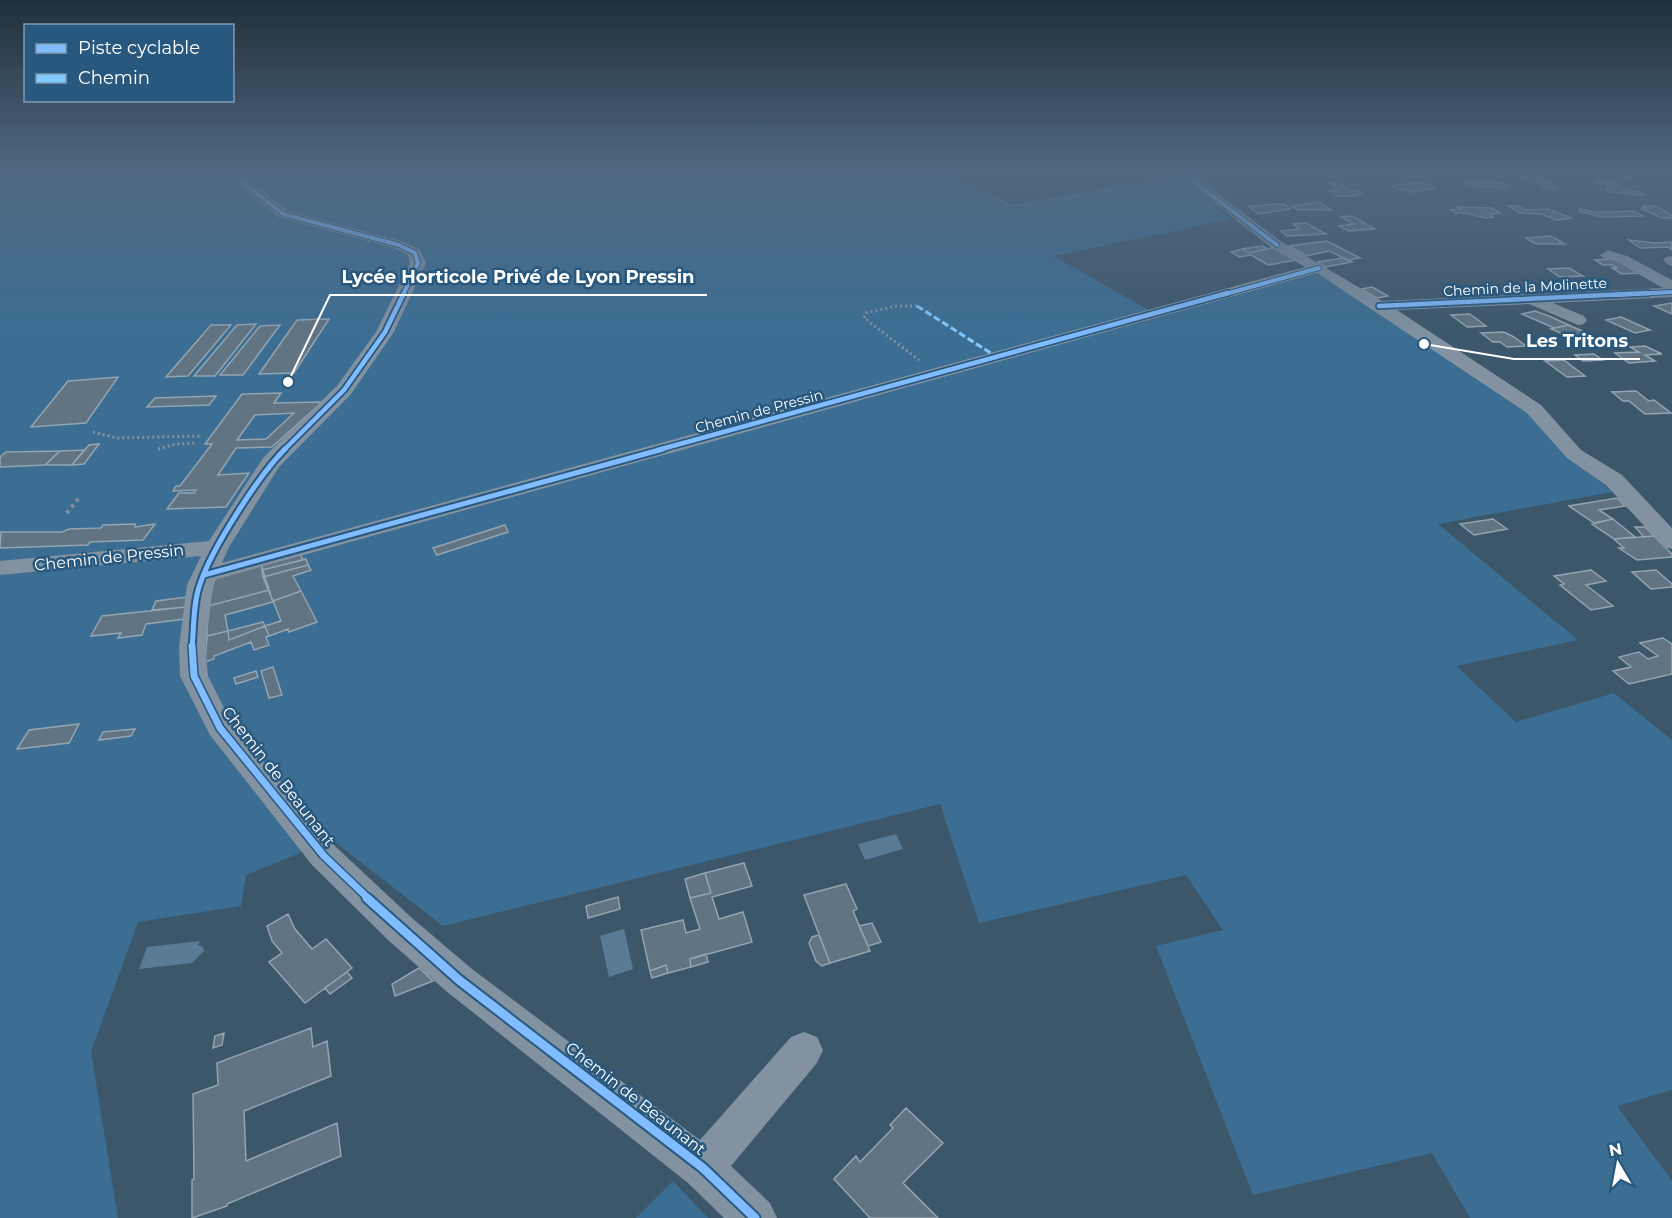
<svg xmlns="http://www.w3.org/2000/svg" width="1672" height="1218" viewBox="0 0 1672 1218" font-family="Montserrat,sans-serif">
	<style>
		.green { fill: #3c6e94 }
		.water { fill: #5a7b95 }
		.building { fill: #607483; stroke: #94a4b0; stroke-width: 1.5; fill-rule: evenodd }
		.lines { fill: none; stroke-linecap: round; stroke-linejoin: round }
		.path-far2 { stroke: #8292a1; stroke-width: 2; stroke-dasharray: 1.5 2; stroke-linecap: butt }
		.path-far1 { stroke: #8292a1; stroke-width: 3; stroke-dasharray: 2 3; stroke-linecap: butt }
		.path { stroke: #8292a1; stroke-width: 4; stroke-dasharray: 3 4.5; stroke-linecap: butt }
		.minor { fill: #8292a1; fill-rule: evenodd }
		.quiet { stroke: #80caff; stroke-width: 3; stroke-dasharray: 7 3; stroke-linecap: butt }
		.cycleway-far4-casing { stroke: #28587e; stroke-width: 6 }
		.cycleway-far3-casing { stroke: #28587e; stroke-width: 8 }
		.cycleway-far2-casing { stroke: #28587e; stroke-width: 9 }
		.cycleway-far1-casing { stroke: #28587e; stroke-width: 10 }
		.cycleway-casing { stroke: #28587e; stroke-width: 13 }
		.cycleway-far4 { stroke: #80bcff; stroke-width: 4 }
		.cycleway-far3 { stroke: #80bcff; stroke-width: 4.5 }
		.cycleway-far2 { stroke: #80bcff; stroke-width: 5 }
		.cycleway-far1 { stroke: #80bcff; stroke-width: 7 }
		.cycleway { stroke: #80bcff; stroke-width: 9 }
		.labels { text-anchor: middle; stroke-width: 5; stroke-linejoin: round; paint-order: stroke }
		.far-street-label { font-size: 14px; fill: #fff; stroke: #28587e }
		.street-label { font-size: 16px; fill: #fff; stroke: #28587e }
		.leader { fill: none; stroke: #fff; stroke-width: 2 }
		.callout-dot { fill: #fff; stroke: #28587e; stroke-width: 2 }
		.callout-label { font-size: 18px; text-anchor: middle; font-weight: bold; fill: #fff; stroke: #28587e; stroke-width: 5; stroke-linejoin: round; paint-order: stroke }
	</style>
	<rect width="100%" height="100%" fill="#3c566a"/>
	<!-- green -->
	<path class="green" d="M0,172H941L1012,205L1179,176L1231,219L1054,256L1159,316L1319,272L1531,411L1612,492L1438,524L1578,640L1456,666L1516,722L1614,693L1672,740V1090L1617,1106L1672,1181V1218H1470L1432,1153L1253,1195L1156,946L1223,930L1186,875L979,923L940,804L443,926L332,840L246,875L241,906L138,922L91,1052L118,1218H0Z
		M673,1181L708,1218H636Z"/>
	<!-- water -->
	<path class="water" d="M896,834L903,849L865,860L858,844Z
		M624,929L633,969L609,977L600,936Z
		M200,941L198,945L203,947L204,951L192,963L139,969L147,947Z"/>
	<!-- building -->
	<path class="building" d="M1597,172H1623L1630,177H1619Z
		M1526,173L1544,179L1542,180L1552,183L1557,189L1545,188L1537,183H1540L1524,179L1523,177L1517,174Z
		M1595,180L1617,183L1622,189L1643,193L1644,195L1611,192L1606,190L1609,185L1596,183Z
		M1478,181L1503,183L1507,188L1475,186L1466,183Z
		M1330,183H1340L1349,190H1356L1362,194L1346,197L1334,195L1328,190H1338Z
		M1416,183L1429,184L1435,188L1412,192L1397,189L1391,185Z
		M1319,202L1331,210H1298L1292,206Z
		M1284,204L1290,209L1259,214L1248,206Z
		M1508,206H1518L1526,210L1548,209L1571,218L1557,220L1541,214L1520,213Z
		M1643,206H1656L1672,215V218H1661L1641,208H1646Z
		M1458,207L1491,208L1501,213L1489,214L1493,217L1486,218L1464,213H1455L1450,210L1461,209Z
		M1579,209L1595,212L1633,211L1643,216L1603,217L1581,212Z
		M1352,216L1375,229L1349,231L1339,226L1354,224L1341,217Z
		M1306,223L1326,234L1287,236L1281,231L1300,229L1293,224Z
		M1551,236L1565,244H1536L1526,238Z
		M1629,240L1655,243L1671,242L1672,250L1668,247L1640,248Z
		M1327,241L1360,258L1348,260L1329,251L1306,256L1289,246Z
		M1262,246L1268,249L1249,253L1242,249Z
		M1276,247L1296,260L1268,265L1251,255L1239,257L1231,252L1242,249L1249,253Z
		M1343,258L1352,262L1325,267L1318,262Z
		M1618,259L1643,273L1622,274L1612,268H1618L1612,265H1603L1595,260Z
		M1569,268L1583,276L1560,277L1548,269Z
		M1372,287L1388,296L1377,298L1361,289Z
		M1672,303V314L1654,306Z
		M1535,311L1549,316L1569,325L1554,328L1522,314Z
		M1470,314L1486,326L1467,327L1451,315Z
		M1621,317L1650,330L1635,333L1606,320Z
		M329,319L294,373L259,374L297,320Z
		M256,324L215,376H194L237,325Z
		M211,325H231L188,376L166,377Z
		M280,325L243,375H220L260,326Z
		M1568,325L1580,330L1599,339L1584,343L1551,329Z
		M1504,332L1514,337L1526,346L1507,347L1500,342H1493L1481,333Z
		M1645,346L1662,354L1645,355L1655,361L1629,363L1615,353L1639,352L1630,347Z
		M1594,354L1603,360L1583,361L1575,355Z
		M1564,360L1585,376L1567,377L1545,361Z
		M118,377L86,423L31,427L68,381Z
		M1636,391L1649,401L1654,400L1671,413L1645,414L1629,401H1623L1612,392Z
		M281,393L274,403L322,402L272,447L236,448L218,475L249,473L226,507L167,509L179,493H194L196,490L173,491L176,486H180L212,444H205L242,394ZM294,413L266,439L237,440L255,415Z
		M216,396L209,405L147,407L155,398Z
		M99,444L84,464L72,465L89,445Z
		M84,450L72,465H45L60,451Z
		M60,451L45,465L0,467V457L6,452Z
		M1617,498L1625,506L1599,510L1613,519L1594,523L1569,506Z
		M1493,519L1507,529L1474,535L1460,524Z
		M1613,519L1635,537L1614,539L1592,524Z
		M135,524V527L155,524L143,540L90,542L88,545L0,548L1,532H62L69,529L101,528L103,525Z
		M505,525L508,532L437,555L433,548Z
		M1635,527H1645L1654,536L1644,537Z
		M1654,536L1672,554V557L1637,560L1619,548H1624L1614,539Z
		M300,553L303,560L262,570L261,564Z
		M306,559L308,565L263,577L262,570Z
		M261,564L269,590L208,606L215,577Z
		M308,565L311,570L293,576L301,591L273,601L263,577Z
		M1591,570L1606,581L1586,585L1613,606L1591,610L1560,585L1564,584L1554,576Z
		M1656,570L1672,584V587L1651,589L1632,572Z
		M269,590L273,602L225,615L228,631L207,636L208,606Z
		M301,591L317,622L289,632L288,629L269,636L265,626L281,621L273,601Z
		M187,597L186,607L152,610L156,601Z
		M186,607L185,619L146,624L142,635L118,638L121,633L91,636L102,616Z
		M263,622L265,626L229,640L228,631Z
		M265,626L269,636L266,637L269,645L254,650L251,642L214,656V659L205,662L207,636L228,631L229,640Z
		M1663,638L1672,644V674L1629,684L1613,671L1631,667L1619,657L1639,652L1648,659L1658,656L1640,643Z
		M273,667L282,695L269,698L261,671Z
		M256,671L258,677L236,684L234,678Z
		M79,724L69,743L17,749L29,730Z
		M135,729L131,736L99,740L103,732Z
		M744,863L752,886L712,897L719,919L743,912L752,942L690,959L691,967L668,973L666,965L650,971L641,930L683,920L686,933L700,929L690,898L711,893L705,873Z
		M705,873L711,893L690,898L685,879Z
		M846,884L857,909L853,911L870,951L830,963L804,895Z
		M618,897L620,909L588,918L586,906Z
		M288,914L295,929L312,949L326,939L352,968L305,1003L269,962L282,953L272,941L267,926Z
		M872,923L881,942L868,946L859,926Z
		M819,935L830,963L822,966L816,961L809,943L812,937Z
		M706,954L708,962L691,967L690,959Z
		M666,965L668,973L652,978L650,971Z
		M419,968L433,981L395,996L392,984Z
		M347,972L352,978L330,994L325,988Z
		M311,1028L313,1047L327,1041L331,1076L244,1111L246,1161L337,1123L341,1156L227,1204V1206L192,1218V1180L194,1179L193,1094L218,1085L217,1063Z
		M224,1033L222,1045L213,1048L215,1036Z
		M906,1108L943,1143L903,1183L938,1218H870L834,1179L856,1156L860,1162L893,1128L890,1125Z"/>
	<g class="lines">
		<!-- path-far2 -->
		<path class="path-far2" d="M936,172L1012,206L1167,180"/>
		<!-- path-far1 -->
		<path class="path-far1" d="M917,306H896L866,313L864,318L919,360
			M93,432L117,438L200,436
			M158,449L176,444L195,443"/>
		<!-- path -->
		<path class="path" d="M67,513L79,498"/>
		<!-- minor -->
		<path class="minor" d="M223,172H237L288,211L404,242L420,250L426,263L394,332L351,394L279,467L229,547L222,563L1305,267L1272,248L1175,172H1189L1282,242L1382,301L1663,288L1617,262L1603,258L1600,255L1608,250L1627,256L1672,280V297L1553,303L1584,316L1587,320L1584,324L1578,325L1529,304L1397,310L1541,405L1581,450L1622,475L1672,528V549L1664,547L1606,485L1567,458L1527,413L1317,273L214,580L205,647L208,676L231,722L336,847L412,918L472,969L700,1140L791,1037L804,1032L817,1037L823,1050L817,1063L731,1166L770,1203L777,1218H724L688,1183L446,991L388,940L312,865L210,735L180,676L179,647L187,585L201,556L0,575V561L209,541L263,458L337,386L376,332L410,263L408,255L394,248L278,217Z
			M1672,256V266L1667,264L1663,260L1666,257Z"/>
		<!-- quiet -->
		<path class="quiet" d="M917,306L997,357"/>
		<!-- cycleway-far4 casing -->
		<g class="cycleway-far4-casing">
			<path id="cycleway-far4" d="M229,172L283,214L399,245L415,253L418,263L403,295
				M1181,172L1277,245
				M1222,295L1319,268
				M1616,295L1672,292"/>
		</g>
		<!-- cycleway-far3 casing -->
		<g class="cycleway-far3-casing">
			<path id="cycleway-far3" d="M1379,306L1648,293
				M284,450L344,390L385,332L404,293
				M658,450L1228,293"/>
		</g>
		<!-- cycleway-far2 casing -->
		<g class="cycleway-far2-casing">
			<path id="cycleway-far2" d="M204,575L663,449
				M192,648C194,628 193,603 200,584C212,548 259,475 285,449"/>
		</g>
		<!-- cycleway-far1 casing -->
		<g class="cycleway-far1-casing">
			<path id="cycleway-far1" d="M192,646L194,676L220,728L324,856L369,899"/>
		</g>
		<!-- cycleway casing -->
		<g class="cycleway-casing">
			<path id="cycleway" d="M367,898L459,980L703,1168L755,1218"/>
		</g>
		<!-- cycleway-far4 -->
		<use href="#cycleway-far4" class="cycleway-far4"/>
		<!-- cycleway-far3 -->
		<use href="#cycleway-far3" class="cycleway-far3"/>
		<!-- cycleway-far2 -->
		<use href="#cycleway-far2" class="cycleway-far2"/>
		<!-- cycleway-far1 -->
		<use href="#cycleway-far1" class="cycleway-far1"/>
		<!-- cycleway -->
		<use href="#cycleway" class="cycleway"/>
	</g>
	<!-- sky -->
	<linearGradient id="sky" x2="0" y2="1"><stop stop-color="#212f3a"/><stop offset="0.5" stop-color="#506881"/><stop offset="1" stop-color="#506881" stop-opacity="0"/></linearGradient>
	<rect width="1672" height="342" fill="url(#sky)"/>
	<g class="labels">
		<!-- far-street labels -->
		<g class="far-street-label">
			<text transform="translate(1525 287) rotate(-3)" y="5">Chemin de la Molinette</text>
			<text transform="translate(759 411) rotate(-15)" y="5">Chemin de Pressin</text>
		</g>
		<!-- street labels -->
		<g class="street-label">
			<text transform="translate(109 557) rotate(-6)" y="6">Chemin de Pressin</text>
			<text transform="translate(279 776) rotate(52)" y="6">Chemin de Beaunant</text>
			<text transform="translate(636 1098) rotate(38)" y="6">Chemin de Beaunant</text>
		</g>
	</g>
	<!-- callouts -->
	<path class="leader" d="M288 382L330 295H707M1424 344L1514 359H1640"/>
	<g class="callout-dot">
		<circle cx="288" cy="382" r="6"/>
		<circle cx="1424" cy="344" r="6"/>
	</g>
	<g class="callout-label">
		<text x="518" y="283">Lycée Horticole Privé de Lyon Pressin</text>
		<text x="1577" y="347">Les Tritons</text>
	</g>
	<!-- legend -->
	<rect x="24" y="24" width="210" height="78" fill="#28587e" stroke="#7e9bb2" stroke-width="1.5"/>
	<rect x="36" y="44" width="30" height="9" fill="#80bcff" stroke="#7e9bb2" stroke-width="1.5"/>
	<text x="78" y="54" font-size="18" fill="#ffffff">Piste cyclable</text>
	<rect x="36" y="74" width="30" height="9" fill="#80caff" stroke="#7e9bb2" stroke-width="1.5"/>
	<text x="78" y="84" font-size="18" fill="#ffffff">Chemin</text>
	<!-- north arrow -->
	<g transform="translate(1618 1164) rotate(350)" stroke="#28587e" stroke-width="4.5" paint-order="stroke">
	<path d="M0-4.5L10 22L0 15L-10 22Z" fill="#ffffff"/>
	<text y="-9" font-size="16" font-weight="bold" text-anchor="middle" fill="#ffffff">N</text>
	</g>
</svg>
